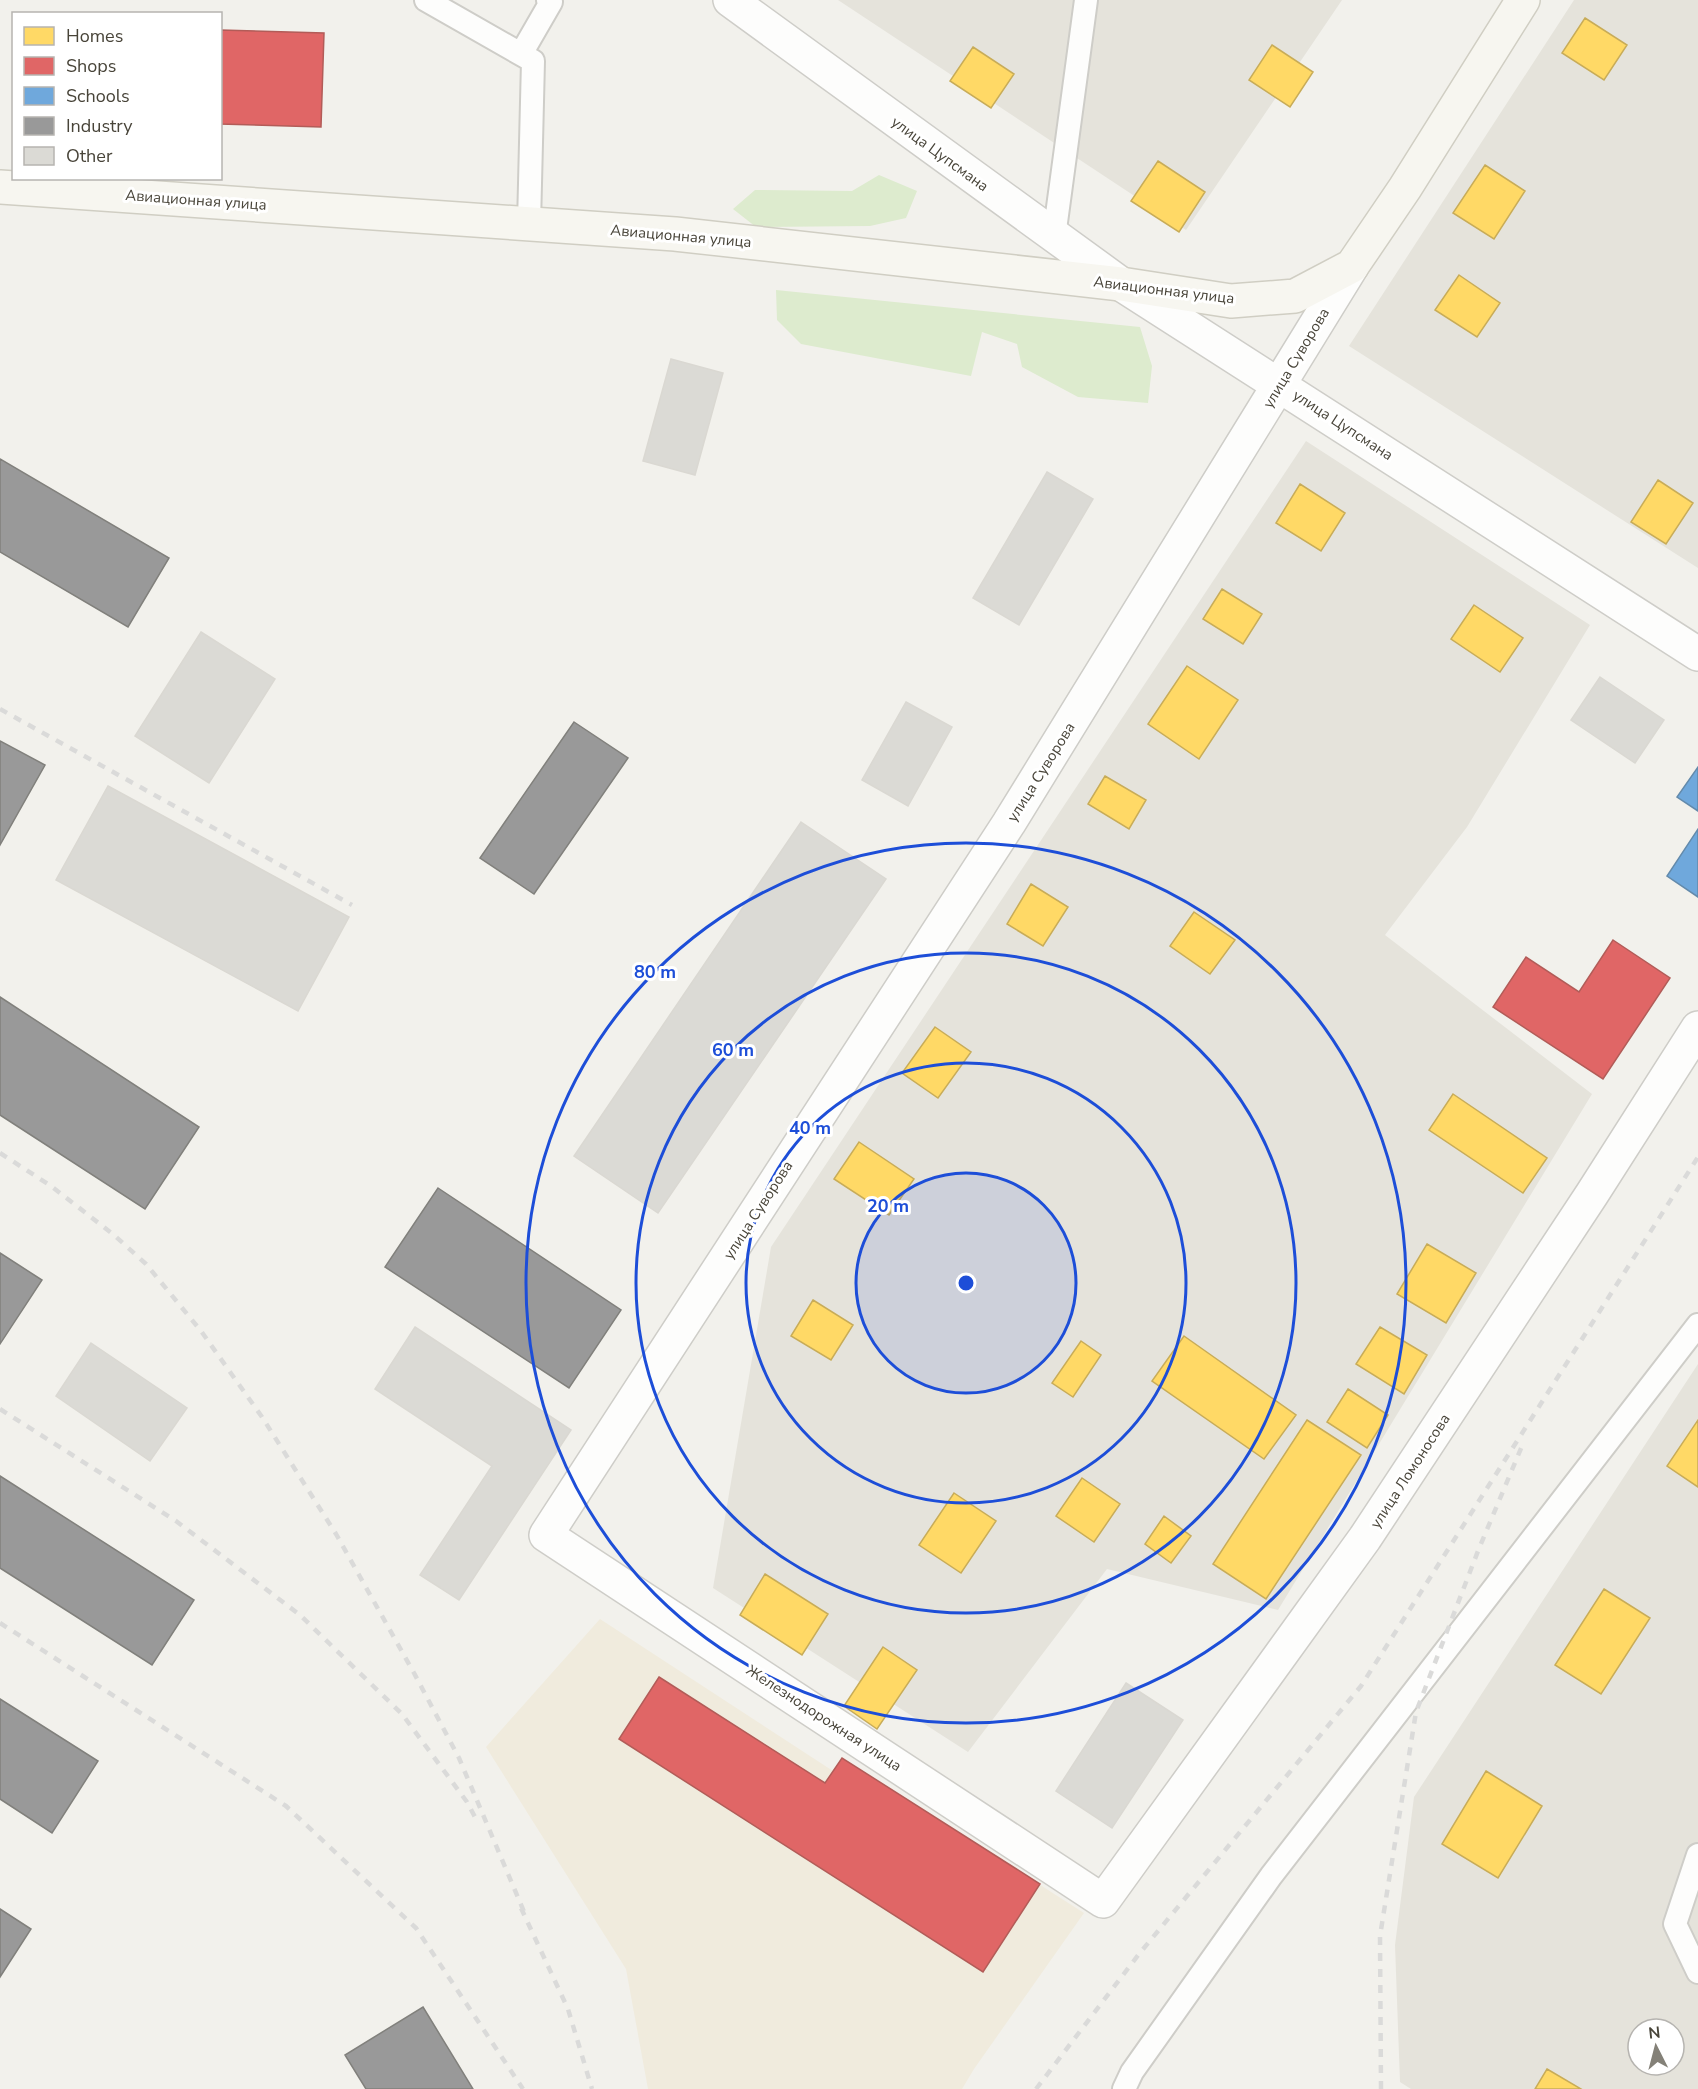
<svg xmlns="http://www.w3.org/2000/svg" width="1698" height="2089" viewBox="0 0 1698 2089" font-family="'Nunito Sans',sans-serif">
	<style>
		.residential { fill: #e5e3db; fill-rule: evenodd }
		.commercial { fill: #f0ebdd }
		.green { fill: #ddebce }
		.homes { fill: #ffd966; stroke: #c8ac58; stroke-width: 1.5 }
		.shops { fill: #e06666; stroke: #b25c58; stroke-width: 1.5 }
		.schools { fill: #6fa8dc; stroke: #638aab; stroke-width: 1.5 }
		.industry { fill: #999; stroke: #81807c; stroke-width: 1.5 }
		.building { fill: #dbdad5; stroke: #dad8d2; stroke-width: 1.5 }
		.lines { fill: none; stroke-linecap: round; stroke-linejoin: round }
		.lane-casing { stroke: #cecdc8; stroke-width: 26 }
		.street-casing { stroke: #cecdc8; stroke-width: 36 }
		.secondary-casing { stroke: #d0cec3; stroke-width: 36 }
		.lane { stroke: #fdfdfc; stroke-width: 22 }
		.street { stroke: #fdfdfc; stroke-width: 33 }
		.secondary { stroke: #f7f6f0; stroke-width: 33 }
		.rail { stroke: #dadad9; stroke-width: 4.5; stroke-dasharray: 8 8; stroke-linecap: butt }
		.ring { fill: none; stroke: #1d4ed8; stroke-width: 3 }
		.labels { text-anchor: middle; stroke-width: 6; stroke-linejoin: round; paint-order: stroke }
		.street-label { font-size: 15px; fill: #484439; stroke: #fff }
		.centre { fill: #1d4ed8; stroke: #fff; stroke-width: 3 }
		.ring-label { font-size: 18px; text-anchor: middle; font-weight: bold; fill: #1d4ed8; stroke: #fff; stroke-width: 6; stroke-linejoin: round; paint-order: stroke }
	</style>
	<rect width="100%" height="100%" fill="#f2f1ec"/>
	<!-- residential -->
	<path class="residential" d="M838,0H1342L1186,230Z
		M1574,0H1698V568L1349,346Z
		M1306,441L1590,625L1467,827L1385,935L1592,1094L1278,1610L1107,1569L968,1752L713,1588L771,1247Z
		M1698,1364V2089H1411L1400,2082L1395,1945L1414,1797ZM1638,2029H1674V2065H1638Z"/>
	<!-- commercial -->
	<path class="commercial" d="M600,1619L833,1771L842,1758L1084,1913L974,2069L962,2089H648L626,1969L486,1747Z"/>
	<!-- green -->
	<path class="green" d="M879,175L917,191L906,218L870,226L756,227L733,209L755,190L852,191Z
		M776,290L1140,327L1152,366L1148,403L1078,397L1022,367L1017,344L982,332L971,376L801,344L777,320Z"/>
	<!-- homes -->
	<path class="homes" d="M1585,18L1627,45L1604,80L1562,53Z
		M1272,45L1313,72L1290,107L1249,80Z
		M973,47L1014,74L991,108L950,81Z
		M1158,161L1205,192L1179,232L1131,201Z
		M1485,165L1525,191L1494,239L1453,213Z
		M1459,275L1500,303L1477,337L1435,310Z
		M1658,480L1693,503L1666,544L1631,522Z
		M1300,484L1345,513L1321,551L1276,523Z
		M1222,589L1262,614L1243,644L1203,619Z
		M1474,605L1523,638L1500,672L1451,639Z
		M1187,666L1238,700L1199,759L1148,724Z
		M1105,776L1146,800L1129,829L1088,804Z
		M1031,884L1068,907L1043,946L1007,924Z
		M1194,912L1235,940L1210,974L1170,946Z
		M935,1027L971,1052L938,1098L902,1073Z
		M1453,1094L1547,1158L1523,1193L1429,1130Z
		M859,1142L914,1179L889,1215L834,1179Z
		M1427,1244L1476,1273L1446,1323L1397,1294Z
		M813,1300L853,1325L831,1360L791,1336Z
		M1380,1327L1427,1355L1404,1394L1356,1364Z
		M1184,1336L1296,1415L1264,1459L1152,1381Z
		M1081,1341L1101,1355L1073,1397L1052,1383Z
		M1348,1389L1388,1415L1367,1448L1327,1422Z
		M1307,1420L1361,1455L1266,1599L1213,1564Z
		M1698,1420V1487L1667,1466Z
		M1082,1478L1120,1504L1094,1542L1056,1516Z
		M954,1493L996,1521L961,1573L919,1545Z
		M1164,1516L1191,1536L1171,1563L1145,1544Z
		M765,1574L828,1614L802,1655L740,1615Z
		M1604,1589L1650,1618L1601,1694L1555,1665Z
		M883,1647L917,1670L877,1729L844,1706Z
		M1486,1771L1542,1806L1498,1878L1442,1844Z
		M1547,2069L1581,2089H1535Z"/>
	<!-- shops -->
	<path class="shops" d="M220,30L324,33L321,127L220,124Z
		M1613,940L1670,978L1603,1079L1493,1007L1526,957L1579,992Z
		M659,1677L825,1783L842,1758L1040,1884L983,1972L619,1739Z"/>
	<!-- schools -->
	<path class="schools" d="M1698,767V811L1677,797Z
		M1698,829V897L1667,876Z"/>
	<!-- industry -->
	<path class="industry" d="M0,459L169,558L128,627L0,552Z
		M574,722L628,758L534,894L480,858Z
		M0,741L45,765L0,845Z
		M0,997L199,1127L145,1209L0,1115Z
		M438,1188L621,1310L569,1388L385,1267Z
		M0,1253L42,1280L0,1344Z
		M0,1476L194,1600L152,1665L0,1568Z
		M0,1699L98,1761L52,1833L0,1799Z
		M0,1909L31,1929L0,1977Z
		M423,2007L473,2089H366L345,2055Z"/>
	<!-- building -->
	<path class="building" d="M671,359L723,373L695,475L643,461Z
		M1047,472L1093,499L1019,625L973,598Z
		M201,632L275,679L209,783L135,736Z
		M1600,677L1664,720L1635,763L1571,720Z
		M906,702L952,727L908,806L862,780Z
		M108,786L349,917L298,1011L56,880Z
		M801,822L886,879L658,1213L574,1156Z
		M415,1327L571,1430L459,1600L420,1575L492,1466L375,1389Z
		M91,1343L187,1408L150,1461L56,1396Z
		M1126,1683L1183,1720L1112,1828L1056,1791Z"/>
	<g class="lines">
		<!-- lane casing -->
		<g class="lane-casing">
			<path id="lane" d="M426,0L533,61L529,224
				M521,54L551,2L548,0
				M1054,237L1086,0
				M1698,1855L1675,1924L1698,1972
				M1124,2089L1132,2072L1271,1876L1698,1325"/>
		</g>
		<!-- street casing -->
		<g class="street-casing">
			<path id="street" d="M730,0L1121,284L1698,654
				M1352,266L1009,823L546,1535L1103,1901L1365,1538L1592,1194L1698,1028"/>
		</g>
		<!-- secondary casing -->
		<g class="secondary-casing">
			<path id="secondary" d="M0,187L675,234L1121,284L1231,301L1295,296L1352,266L1405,188L1523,0"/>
		</g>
		<!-- lane -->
		<use href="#lane" class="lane"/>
		<!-- street -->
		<use href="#street" class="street"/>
		<!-- secondary -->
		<use href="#secondary" class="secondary"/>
		<!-- rail -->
		<path class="rail" d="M0,709L352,905
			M0,1153L51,1186L114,1235L146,1264L201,1331L262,1417L336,1534L414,1673L459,1758L525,1914
			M0,1409L176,1521L300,1615L402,1714L467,1802L475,1817
			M0,1623L286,1806L416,1928L523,2089
			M521,1908L568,2009L592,2089
			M1036,2089L1139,1954L1361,1686L1698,1157
			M1381,2089L1380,1936L1416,1712L1478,1551L1522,1446"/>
	</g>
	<!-- distance rings -->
	<circle cx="966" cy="1283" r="110" fill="#1d4ed8" fill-opacity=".12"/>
	<g class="ring">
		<circle cx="966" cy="1283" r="110"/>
		<circle cx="966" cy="1283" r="220"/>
		<circle cx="966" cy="1283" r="330"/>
		<circle cx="966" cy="1283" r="440"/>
	</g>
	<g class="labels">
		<!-- street labels -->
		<g class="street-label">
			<text transform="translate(940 154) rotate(36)" y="5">улица Цупсмана</text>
			<text transform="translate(196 200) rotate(4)" y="5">Авиационная улица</text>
			<text transform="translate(681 236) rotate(5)" y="5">Авиационная улица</text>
			<text transform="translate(1164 290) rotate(7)" y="5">Авиационная улица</text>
			<text transform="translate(1296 358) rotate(-59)" y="5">улица Суворова</text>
			<text transform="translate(1343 425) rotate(33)" y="5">улица Цупсмана</text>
			<text transform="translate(1041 772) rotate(-58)" y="5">улица Суворова</text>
			<text transform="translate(758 1210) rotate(-57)" y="5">улица Суворова</text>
			<text transform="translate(1410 1471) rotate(-57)" y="5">улица Ломоносова</text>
			<text transform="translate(824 1718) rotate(33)" y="5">Железнодорожная улица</text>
		</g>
	</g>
	<circle cx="966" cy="1283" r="9" class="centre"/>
	<g class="ring-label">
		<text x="655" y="978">80 m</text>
		<text x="733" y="1056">60 m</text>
		<text x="810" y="1134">40 m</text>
		<text x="888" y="1212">20 m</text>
	</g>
	<!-- legend -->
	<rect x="12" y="12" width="210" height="168" fill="#ffffff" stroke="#b6b4b0" stroke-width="1.5"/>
	<rect x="24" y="27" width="30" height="18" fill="#ffd966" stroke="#b6b4b0" stroke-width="1.5"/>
	<text x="66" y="42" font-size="18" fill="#484439">Homes</text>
	<rect x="24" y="57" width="30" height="18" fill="#e06666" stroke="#b6b4b0" stroke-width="1.5"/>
	<text x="66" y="72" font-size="18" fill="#484439">Shops</text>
	<rect x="24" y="87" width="30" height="18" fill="#6fa8dc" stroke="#b6b4b0" stroke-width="1.5"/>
	<text x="66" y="102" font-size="18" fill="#484439">Schools</text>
	<rect x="24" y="117" width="30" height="18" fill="#999999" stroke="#b6b4b0" stroke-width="1.5"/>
	<text x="66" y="132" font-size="18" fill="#484439">Industry</text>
	<rect x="24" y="147" width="30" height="18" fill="#dbdad5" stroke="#b6b4b0" stroke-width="1.5"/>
	<text x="66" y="162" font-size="18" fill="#484439">Other</text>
	<!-- north arrow -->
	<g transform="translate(1656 2047) rotate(354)"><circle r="28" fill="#ffffff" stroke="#b6b4b0" stroke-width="1.5"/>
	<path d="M0-4.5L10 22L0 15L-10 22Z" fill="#848178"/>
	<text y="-9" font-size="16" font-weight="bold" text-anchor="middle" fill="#484439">N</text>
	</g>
</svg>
